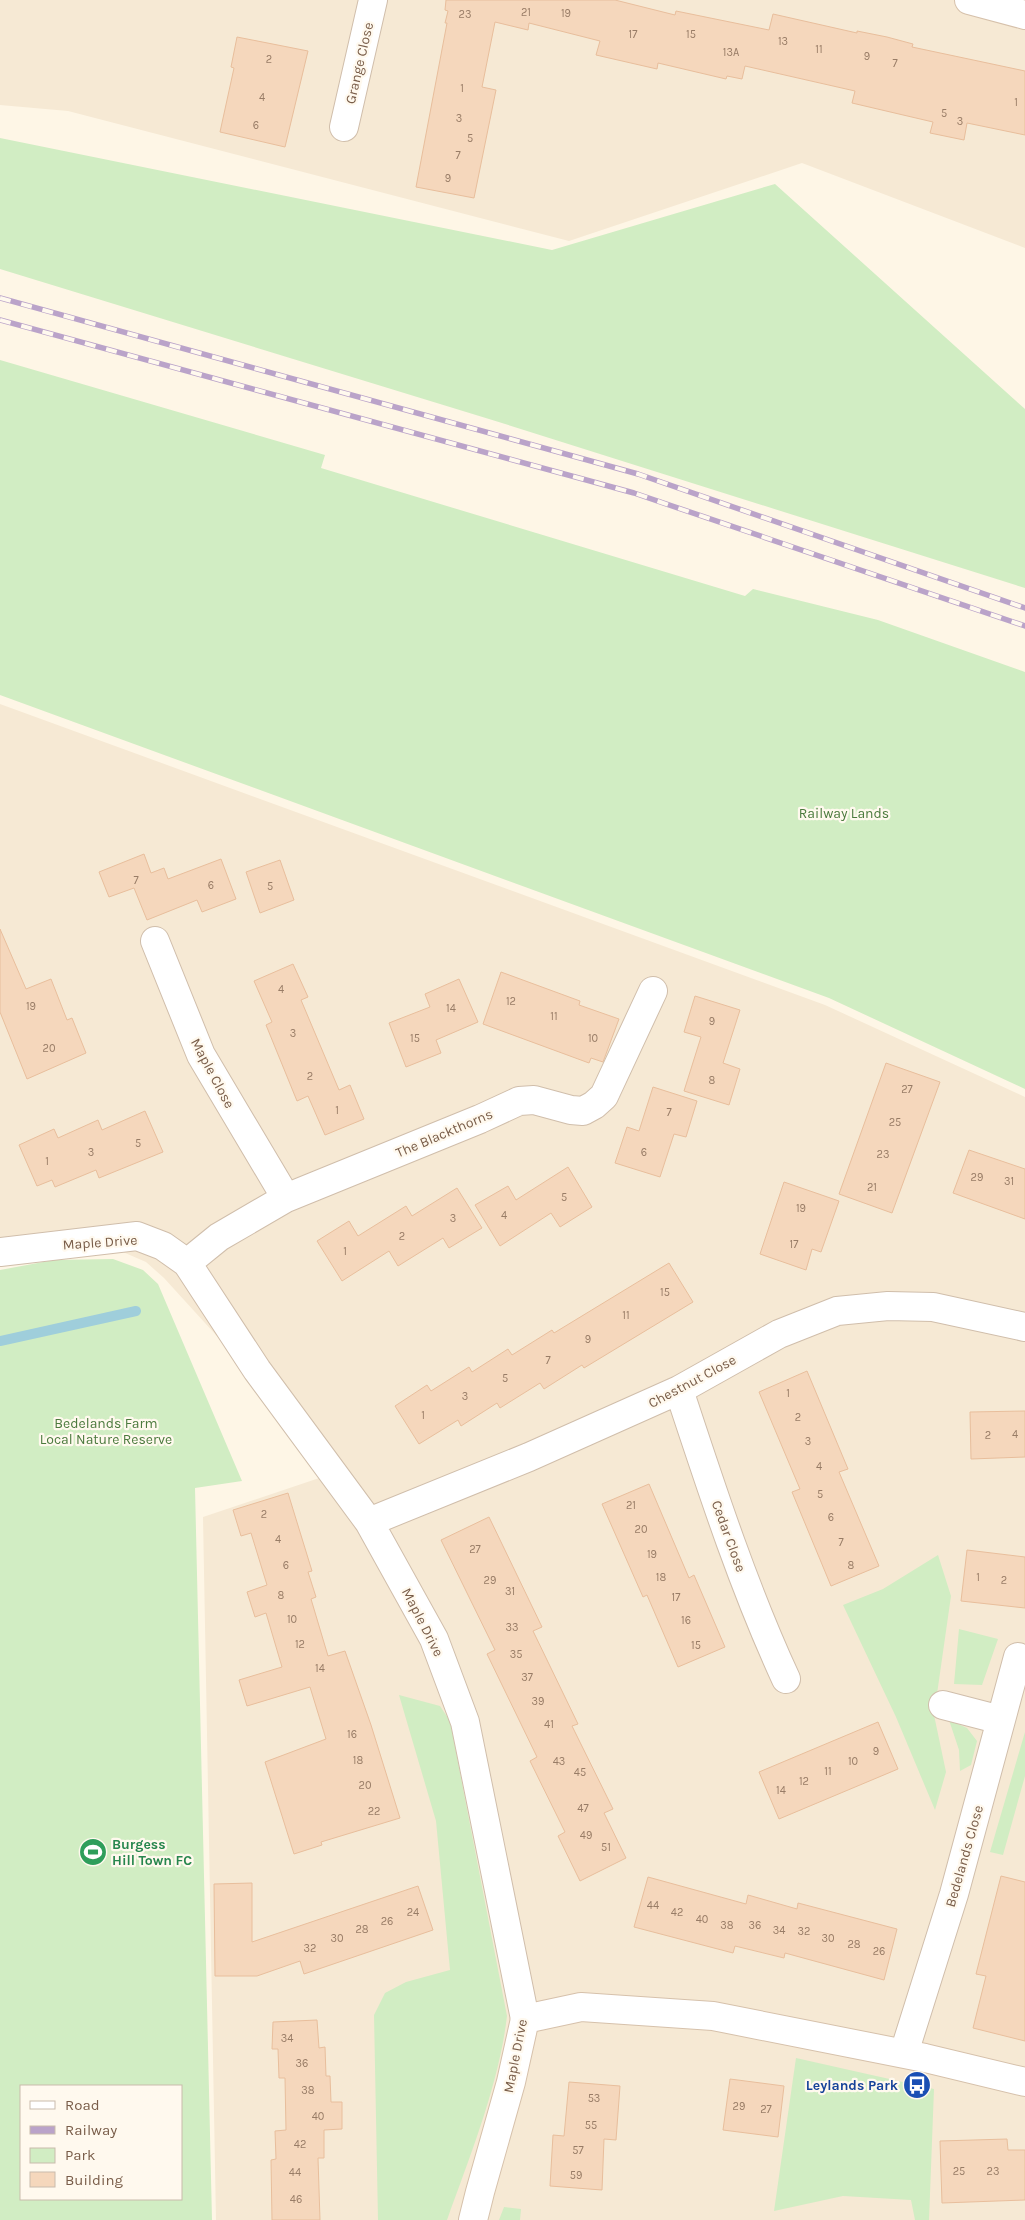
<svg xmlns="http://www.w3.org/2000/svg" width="1025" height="2220" viewBox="0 0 1025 2220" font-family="Karla,sans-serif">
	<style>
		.residential { fill: #f6e9d4 }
		.green { fill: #d1edc3; fill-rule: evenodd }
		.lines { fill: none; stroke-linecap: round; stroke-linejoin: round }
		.stream { stroke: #9fcedb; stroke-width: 10 }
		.building { fill: #f5d7bc; stroke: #e8be9c }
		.street-casing { stroke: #d0beab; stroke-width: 30 }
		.secondary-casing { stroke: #d6c1ab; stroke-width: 30 }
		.street { stroke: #fff; stroke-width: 28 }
		.secondary { stroke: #fff; stroke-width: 28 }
		.rail-casing { stroke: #baa3c9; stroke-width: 5.5 }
		.rail { stroke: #fff9ee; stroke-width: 4; stroke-dasharray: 11; stroke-linecap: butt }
		.labels { text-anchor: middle; stroke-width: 4.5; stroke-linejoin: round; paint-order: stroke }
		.number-label { font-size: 11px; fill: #987c66 }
		.street-label { font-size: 14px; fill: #795d49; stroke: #fff9ee }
		.park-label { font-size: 14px; fill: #4b7a3d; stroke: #fff9ee }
		.leisure-label { font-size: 14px; font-weight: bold; fill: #27864d; stroke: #fff9ee; text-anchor: start }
		.transit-label { font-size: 14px; font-weight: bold; fill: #164399; stroke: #fff9ee; text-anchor: end }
	</style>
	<rect width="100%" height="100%" fill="#fef6e6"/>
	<!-- residential -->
	<path class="residential" d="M0,0H1025V248L802,163L569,241L68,111L0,105Z
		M0,704L825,1005L1025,1097V2220H216L203,1517L340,1471L164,1278L146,1262L116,1249L0,1262Z"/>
	<!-- green -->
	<path class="green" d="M0,138L552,250L775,184L1025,409V588L489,419L0,269Z
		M0,360L325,455L321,468L745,596L753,589L878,620L1025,672V1089L829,998L0,695Z
		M113,1259L143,1270L158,1284L242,1481L195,1488L212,2220H0V1270L54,1260ZM21,2086H181V2199H21Z
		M938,1555L951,1596L934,1715L946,1772L935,1810L896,1717L843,1605L883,1589Z
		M959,1629L998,1639L982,1685L954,1684Z
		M399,1695L440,1706L450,1721L507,2016C499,2084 470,2156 447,2220H378L374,2015L385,1993L406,1982L450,1970L436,1821Z
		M949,1720L967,1728L977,1741L971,1765L960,1771L959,1750Z
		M1025,1732V1776L1003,1855L990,1852Z
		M796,2058L934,2089L929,2220H915L911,2200L843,2196L774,2211Z
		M504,2207L521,2209L520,2220H499Z"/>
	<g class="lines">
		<!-- stream -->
		<path class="stream" d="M0,1341L136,1311"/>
	</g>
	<!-- building -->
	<path class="building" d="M446,0H615L675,15L676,11L769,30L773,14L857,33V31L887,37L913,44L912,47L1025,71V135L967,123L964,140L930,133L933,122L852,103L855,91L745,66L742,79L727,76L726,79L658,63L657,69L596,55L600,41L529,23L528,30L495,22L482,87L496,90L474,198L416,187L447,23H445L448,11L445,10Z
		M237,37L308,51L285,147L220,132L234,68L231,67Z
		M144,854L151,873L164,868L168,879L221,859L236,899L202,912L197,900L147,920L134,888L109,897L99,872Z
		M280,860L294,900L260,913L246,872Z
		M0,929L26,989L51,979L67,1020L72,1018L86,1053L27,1079L0,1012Z
		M293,964L308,997L301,1000L339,1090L350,1085L364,1119L325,1135L308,1096L297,1101L266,1025L272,1022L254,981Z
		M501,972L580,1001L579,1005L619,1019L603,1062L591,1058L589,1063L483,1024Z
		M459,979L478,1022L436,1040L441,1053L406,1067L389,1023L430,1007L425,994Z
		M695,996L740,1010L723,1063L740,1069L729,1105L684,1091L701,1037L684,1032Z
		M886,1063L940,1082L892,1213L839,1194Z
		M653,1087L697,1101L686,1137L674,1134L660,1177L615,1163L627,1127L639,1131Z
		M145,1111L163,1152L99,1178L96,1170L55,1187L52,1180L37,1186L19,1145L54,1129L58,1138L98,1120L102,1130Z
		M969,1150L1025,1169V1219L953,1193Z
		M568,1167L592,1207L560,1227L551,1213L500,1246L475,1205L508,1186L516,1200Z
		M784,1182L839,1201L821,1252L812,1249L806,1270L760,1254Z
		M457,1188L482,1228L449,1248L443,1238L398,1266L389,1251L342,1281L317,1241L349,1221L358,1236L406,1206L412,1216Z
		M669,1263L693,1302L584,1368L582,1365L544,1389L540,1383L500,1408L497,1403L461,1426L458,1420L419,1444L395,1406L427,1385L431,1391L469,1367L472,1372L508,1349L512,1355L552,1330L554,1333Z
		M807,1371L848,1469L839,1472L879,1566L831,1586L792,1492L800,1489L759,1392Z
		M1025,1411V1457L971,1459L970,1412Z
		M649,1484L689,1578L694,1575L725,1647L678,1667L647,1595L643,1597L602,1504Z
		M288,1493L312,1571L308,1572L316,1597L311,1599L328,1656L345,1651L371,1725L400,1818L321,1842L322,1845L294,1854L265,1762L326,1739L310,1687L247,1706L239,1680L282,1667L266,1613L255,1617L247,1592L267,1585L251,1533L241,1536L233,1510Z
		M489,1517L542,1627L533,1631L578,1724L572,1726L613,1809L604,1813L626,1858L580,1881L558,1836L565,1832L530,1761L537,1757L487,1654L495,1650L441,1540Z
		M967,1550L1025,1557V1608L961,1601Z
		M878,1722L898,1769L779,1819L759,1772Z
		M1001,1876L1025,1882V2041L973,2028L986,1976L976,1974Z
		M648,1877L746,1904L748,1895L797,1909L798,1903L897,1929L884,1980L785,1953L784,1958L735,1946L733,1953L634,1927Z
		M252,1883V1942L418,1886L433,1930L304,1974L300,1961L257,1976H215L214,1884Z
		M317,2020L319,2048L325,2047L326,2076H330L331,2102H342V2129L324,2130V2158H318L320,2220H272L271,2160L276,2159L275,2131L286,2130L285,2078H279L278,2049H272L273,2022Z
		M730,2079L784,2086L778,2137L723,2130Z
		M569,2082L620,2086L616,2140L604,2139L602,2190L550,2186L553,2135L564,2136Z
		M1007,2139L1008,2150H1025V2200L942,2203L940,2141Z"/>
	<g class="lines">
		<!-- street casing -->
		<g class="street-casing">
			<path id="street" d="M344,127L373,0
				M155,941L201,1055L286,1198
				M0,1252L137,1236L163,1246L187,1263L257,1370L369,1522L434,1639L465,1722L525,2019
				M187,1263L219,1237L286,1198L480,1119L519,1101L534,1100L571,1110L583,1111L594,1105L604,1096L653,991
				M679,1390C711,1487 743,1586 786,1679
				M369,1522L529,1457L679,1390L779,1334L837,1311L888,1306L933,1307L1025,1327
				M943,1705L1001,1720
				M904,2053L954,1894L1018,1657"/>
		</g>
		<!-- secondary casing -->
		<g class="secondary-casing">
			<path id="secondary" d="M969,0L1025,15
				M473,2220L480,2192L511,2082L525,2019L581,2007L713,2016L925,2058L1025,2082"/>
		</g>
		<!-- street -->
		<use href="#street" class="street"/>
		<!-- secondary -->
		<use href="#secondary" class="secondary"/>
		<!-- rail casing -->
		<g class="rail-casing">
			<path id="rail" d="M0,298L638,474L1025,608
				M0,320L634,493L1025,626"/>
		</g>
		<!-- rail -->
		<use href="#rail" class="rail"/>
	</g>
	<!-- icons -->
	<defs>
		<g id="stadium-disc" transform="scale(1.4375)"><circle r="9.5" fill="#2e9e5b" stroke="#fff9ee"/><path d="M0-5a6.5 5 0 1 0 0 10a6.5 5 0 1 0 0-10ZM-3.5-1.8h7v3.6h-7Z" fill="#fff"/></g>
		<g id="bus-disc" transform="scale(1.4375)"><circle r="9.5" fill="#1a4fb4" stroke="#fff9ee"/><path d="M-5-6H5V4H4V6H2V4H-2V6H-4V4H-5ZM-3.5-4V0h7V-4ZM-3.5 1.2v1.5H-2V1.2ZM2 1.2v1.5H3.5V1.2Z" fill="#fff"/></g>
	</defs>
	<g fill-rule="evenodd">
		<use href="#stadium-disc" x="93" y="1852"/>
		<use href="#bus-disc" x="917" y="2085"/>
	</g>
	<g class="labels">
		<!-- number labels -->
		<g class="number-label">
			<text x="526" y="16">21</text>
			<text x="566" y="17">19</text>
			<text x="465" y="18">23</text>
			<text x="633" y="38">17</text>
			<text x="691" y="38">15</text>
			<text x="783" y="45">13</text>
			<text x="819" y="53">11</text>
			<text x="731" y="56">13A</text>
			<text x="867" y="60">9</text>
			<text x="269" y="63">2</text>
			<text x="895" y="67">7</text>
			<text x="462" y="92">1</text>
			<text x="262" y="101">4</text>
			<text x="1016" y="106">1</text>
			<text x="944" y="117">5</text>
			<text x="459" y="122">3</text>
			<text x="960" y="125">3</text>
			<text x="256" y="129">6</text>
			<text x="470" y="142">5</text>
			<text x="458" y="159">7</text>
			<text x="448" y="182">9</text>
			<text x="136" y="884">7</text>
			<text x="211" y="889">6</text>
			<text x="270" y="890">5</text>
			<text x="281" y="993">4</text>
			<text x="511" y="1005">12</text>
			<text x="31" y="1010">19</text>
			<text x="451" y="1012">14</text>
			<text x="554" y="1020">11</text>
			<text x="712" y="1025">9</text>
			<text x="293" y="1037">3</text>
			<text x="415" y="1042">15</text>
			<text x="593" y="1042">10</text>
			<text x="49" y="1052">20</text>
			<text x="310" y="1080">2</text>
			<text x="712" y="1084">8</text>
			<text x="907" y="1093">27</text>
			<text x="337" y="1114">1</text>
			<text x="669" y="1116">7</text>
			<text x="895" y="1126">25</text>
			<text x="138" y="1147">5</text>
			<text x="91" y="1156">3</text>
			<text x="644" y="1156">6</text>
			<text x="883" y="1158">23</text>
			<text x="47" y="1165">1</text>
			<text x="977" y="1181">29</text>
			<text x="1009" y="1185">31</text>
			<text x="872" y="1191">21</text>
			<text x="564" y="1201">5</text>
			<text x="801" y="1212">19</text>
			<text x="504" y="1219">4</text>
			<text x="453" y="1222">3</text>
			<text x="402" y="1240">2</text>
			<text x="794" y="1248">17</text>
			<text x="345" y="1255">1</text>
			<text x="665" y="1296">15</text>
			<text x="626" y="1319">11</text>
			<text x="588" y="1343">9</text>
			<text x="548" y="1364">7</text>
			<text x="505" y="1382">5</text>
			<text x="788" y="1397">1</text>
			<text x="465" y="1400">3</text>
			<text x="423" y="1419">1</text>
			<text x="798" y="1421">2</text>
			<text x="1015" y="1438">4</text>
			<text x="988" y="1439">2</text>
			<text x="808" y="1445">3</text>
			<text x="819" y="1470">4</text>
			<text x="820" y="1498">5</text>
			<text x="631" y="1509">21</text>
			<text x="264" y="1518">2</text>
			<text x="831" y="1521">6</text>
			<text x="641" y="1533">20</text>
			<text x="278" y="1543">4</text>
			<text x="841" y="1546">7</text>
			<text x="475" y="1553">27</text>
			<text x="652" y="1558">19</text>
			<text x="286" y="1569">6</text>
			<text x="851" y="1569">8</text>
			<text x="661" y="1581">18</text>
			<text x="978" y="1581">1</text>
			<text x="490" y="1584">29</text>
			<text x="1004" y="1584">2</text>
			<text x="510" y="1595">31</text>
			<text x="281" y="1599">8</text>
			<text x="676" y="1601">17</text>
			<text x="292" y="1623">10</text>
			<text x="686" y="1624">16</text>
			<text x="512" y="1631">33</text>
			<text x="300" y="1648">12</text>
			<text x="696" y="1649">15</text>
			<text x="516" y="1658">35</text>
			<text x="320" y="1672">14</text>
			<text x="527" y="1681">37</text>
			<text x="538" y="1705">39</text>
			<text x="549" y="1728">41</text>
			<text x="352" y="1738">16</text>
			<text x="876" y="1755">9</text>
			<text x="358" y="1764">18</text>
			<text x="559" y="1765">43</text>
			<text x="853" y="1765">10</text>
			<text x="828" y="1775">11</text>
			<text x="580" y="1776">45</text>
			<text x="804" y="1785">12</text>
			<text x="365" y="1789">20</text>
			<text x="781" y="1794">14</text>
			<text x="583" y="1812">47</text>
			<text x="374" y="1815">22</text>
			<text x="586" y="1839">49</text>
			<text x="606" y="1851">51</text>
			<text x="653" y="1909">44</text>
			<text x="413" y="1916">24</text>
			<text x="677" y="1916">42</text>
			<text x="702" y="1923">40</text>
			<text x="387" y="1925">26</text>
			<text x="727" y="1929">38</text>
			<text x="755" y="1929">36</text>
			<text x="362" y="1933">28</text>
			<text x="779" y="1934">34</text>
			<text x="804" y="1935">32</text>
			<text x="337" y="1942">30</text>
			<text x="828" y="1942">30</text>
			<text x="854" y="1948">28</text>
			<text x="310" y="1952">32</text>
			<text x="879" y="1955">26</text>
			<text x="287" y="2042">34</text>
			<text x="302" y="2067">36</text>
			<text x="308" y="2094">38</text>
			<text x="594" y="2102">53</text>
			<text x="739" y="2110">29</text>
			<text x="766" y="2113">27</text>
			<text x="318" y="2120">40</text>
			<text x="591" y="2129">55</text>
			<text x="300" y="2148">42</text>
			<text x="578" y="2154">57</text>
			<text x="959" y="2175">25</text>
			<text x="993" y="2175">23</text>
			<text x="295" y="2176">44</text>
			<text x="576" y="2179">59</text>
			<text x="296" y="2203">46</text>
		</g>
		<!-- street labels -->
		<g class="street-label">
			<text transform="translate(359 63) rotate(-77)" y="5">Grange Close</text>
			<text transform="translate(213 1073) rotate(62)" y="5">Maple Close</text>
			<text transform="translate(444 1133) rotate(-23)" y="5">The Blackthorns</text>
			<text transform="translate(100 1242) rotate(-4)" y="5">Maple Drive</text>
			<text transform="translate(692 1381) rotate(-28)" y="5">Chestnut Close</text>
			<text transform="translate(729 1536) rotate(70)" y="5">Cedar Close</text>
			<text transform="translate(423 1622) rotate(63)" y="5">Maple Drive</text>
			<text transform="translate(964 1856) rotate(-74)" y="5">Bedelands Close</text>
			<text transform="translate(515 2056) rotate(-79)" y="5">Maple Drive</text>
		</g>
		<!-- park labels -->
		<g class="park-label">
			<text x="844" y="818">Railway Lands</text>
			<text x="106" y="1428">Bedelands Farm<tspan x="106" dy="16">Local Nature Reserve</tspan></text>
		</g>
		<!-- leisure labels -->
		<g class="leisure-label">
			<text x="112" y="1849">Burgess<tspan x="112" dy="16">Hill Town FC</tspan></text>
		</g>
		<!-- transit labels -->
		<g class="transit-label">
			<text x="898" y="2090">Leylands Park</text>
		</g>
	</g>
	<!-- legend -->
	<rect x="20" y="2085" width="162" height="115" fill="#fff9ee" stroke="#c9bbac"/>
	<rect x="30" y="2101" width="25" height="8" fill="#ffffff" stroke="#c9bbac"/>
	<text x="65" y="2110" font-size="15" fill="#795d49">Road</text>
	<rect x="30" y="2126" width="25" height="8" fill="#baa3c9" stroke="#c9bbac"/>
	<text x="65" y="2135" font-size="15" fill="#795d49">Railway</text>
	<rect x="30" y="2148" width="25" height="15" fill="#d1edc3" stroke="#c9bbac"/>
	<text x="65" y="2160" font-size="15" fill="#795d49">Park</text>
	<rect x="30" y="2172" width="25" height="15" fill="#f5d7bc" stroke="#c9bbac"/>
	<text x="65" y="2185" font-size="15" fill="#795d49">Building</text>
</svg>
